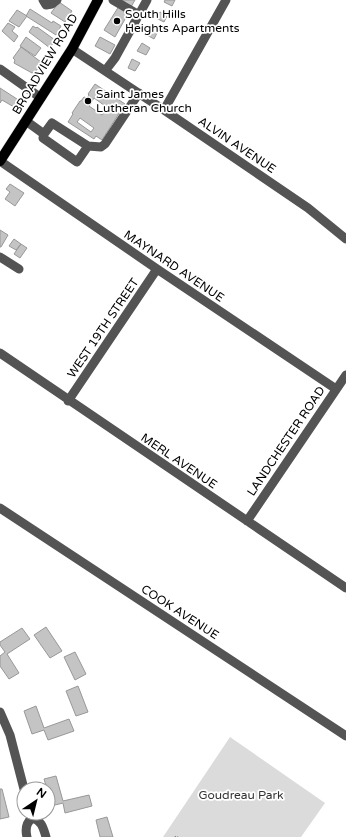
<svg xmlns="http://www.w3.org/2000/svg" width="346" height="837" viewBox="0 0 346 837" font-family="'Varela Round',sans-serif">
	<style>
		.green { fill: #dbdbdb }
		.building { fill: #c4c4c4; stroke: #989898; fill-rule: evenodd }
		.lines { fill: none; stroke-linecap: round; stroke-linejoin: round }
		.major-casing { stroke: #dbdbdb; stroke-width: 11 }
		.path { stroke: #767676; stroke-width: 1.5; stroke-dasharray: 1 2; stroke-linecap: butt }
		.minor { stroke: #545454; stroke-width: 9 }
		.major { stroke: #000; stroke-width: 10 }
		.poi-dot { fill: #000; stroke: #fff; stroke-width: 1.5 }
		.labels { text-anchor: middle; stroke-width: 3.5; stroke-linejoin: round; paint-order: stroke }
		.poi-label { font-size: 12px; fill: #000; stroke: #fff; text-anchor: start }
		.street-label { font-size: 12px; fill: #000; stroke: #fff }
		.park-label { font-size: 12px; fill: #323232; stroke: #fff }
	</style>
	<rect width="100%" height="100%" fill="#fff"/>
	<!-- green -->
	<path class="green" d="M230,737L325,803L301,837H163Z"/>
	<!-- building -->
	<path class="building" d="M122,0H135L131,7Z
		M165,0H175L172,6L164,2Z
		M59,2L72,11L65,22L51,13Z
		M119,6L129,12L115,37L104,30Z
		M30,9L52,23L53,21L61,26L56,35L26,16Z
		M17,10L27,16L19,27L9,21Z
		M160,12L167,16L164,22L156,18Z
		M8,23L15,27L12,31L18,36L14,42L2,31Z
		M33,26L36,28L37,27L55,40L50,48L29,32Z
		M150,26L158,31L154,39L145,34Z
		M26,37L41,48L35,56L20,46Z
		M100,37L115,45L110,54L95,46Z
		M142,43L150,48L146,55L137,51Z
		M21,47L41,62L37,70L32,73L14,63L15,60L13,58Z
		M132,59L140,63L135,71L128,68Z
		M95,84L125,104L102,140L96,136L94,139L68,122L73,114L72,113L80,101H81L84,97L87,98L89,95L88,94ZM94,98L108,108L102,115L89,106ZM80,118L94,128L91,132L77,122Z
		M0,88L17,99V102L14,107L2,100L0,103Z
		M10,184L24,193L15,206L5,199L10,192L6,189Z
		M0,230L8,235L1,247H0Z
		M14,239L21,244L16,250L9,246Z
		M21,244L27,248L20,258L14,254Z
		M46,627L62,651L50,658L34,635Z
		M22,628L30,639L7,654L19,673L9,679L0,666V656L5,652L0,645V642Z
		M75,652L86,674L75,680L64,657Z
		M78,686L88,712L76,716L66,691Z
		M36,706L44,728L69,719L74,731L48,740L44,730L32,734L24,711Z
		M56,776L63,801L89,795L92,806L65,813L63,803L51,806L48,789H47L44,779Z
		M0,789H2L9,817L0,819Z
		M107,817L113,837H100L96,820Z"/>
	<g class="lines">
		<!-- major casing -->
		<g class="major-casing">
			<path id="major" d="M0,161L72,49L98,0"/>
		</g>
		<!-- path -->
		<path class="path" d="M175,837L176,836L178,837"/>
		<!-- minor -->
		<path class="minor" d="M43,0L46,5L52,4L57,0
			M113,0L139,15
			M72,49L164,110L308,208L346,239
			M0,69L41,98
			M105,71L115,58L147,0
			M164,110L226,0
			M26,121L44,134L43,138L77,162L88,146
			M44,134L52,123L88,146L101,147L105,144L139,93
			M0,161L157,269L336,389
			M0,257L19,269
			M0,353L346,588
			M68,401L157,269
			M0,508L346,736
			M247,521L346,375
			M0,712L10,735L24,789
			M27,837C25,829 26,823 32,818C42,821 43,827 46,837"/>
		<!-- major -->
		<use href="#major" class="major"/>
	</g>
	<!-- markers -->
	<g class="poi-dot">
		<circle cx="117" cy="21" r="4"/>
		<circle cx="88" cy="101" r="4"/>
	</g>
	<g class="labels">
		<!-- poi labels -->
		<g class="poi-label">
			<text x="125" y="18">South Hills<tspan x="125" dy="14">Heights Apartments</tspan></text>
			<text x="96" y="98">Saint James<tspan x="96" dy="14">Lutheran Church</tspan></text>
		</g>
		<!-- street labels -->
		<g class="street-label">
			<text transform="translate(45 64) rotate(-59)" y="4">BROADVIEW ROAD</text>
			<text transform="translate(237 145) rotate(34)" y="4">ALVIN AVENUE</text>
			<text transform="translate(174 266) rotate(34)" y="4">MAYNARD AVENUE</text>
			<text transform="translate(103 328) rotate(-56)" y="4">WEST 19TH STREET</text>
			<text transform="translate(286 441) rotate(-56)" y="4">LANDCHESTER ROAD</text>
			<text transform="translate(179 461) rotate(34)" y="4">MERL AVENUE</text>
			<text transform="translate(180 612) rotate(33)" y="4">COOK AVENUE</text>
		</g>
		<!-- park labels -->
		<g class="park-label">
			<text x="241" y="799">Goudreau Park</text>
		</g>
	</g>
	<!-- north arrow -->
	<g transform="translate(36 801) rotate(35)"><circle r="19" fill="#ffffff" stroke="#999999"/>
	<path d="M0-3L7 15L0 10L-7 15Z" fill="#000000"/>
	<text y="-6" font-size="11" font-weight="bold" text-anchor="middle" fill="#000000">N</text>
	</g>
</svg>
